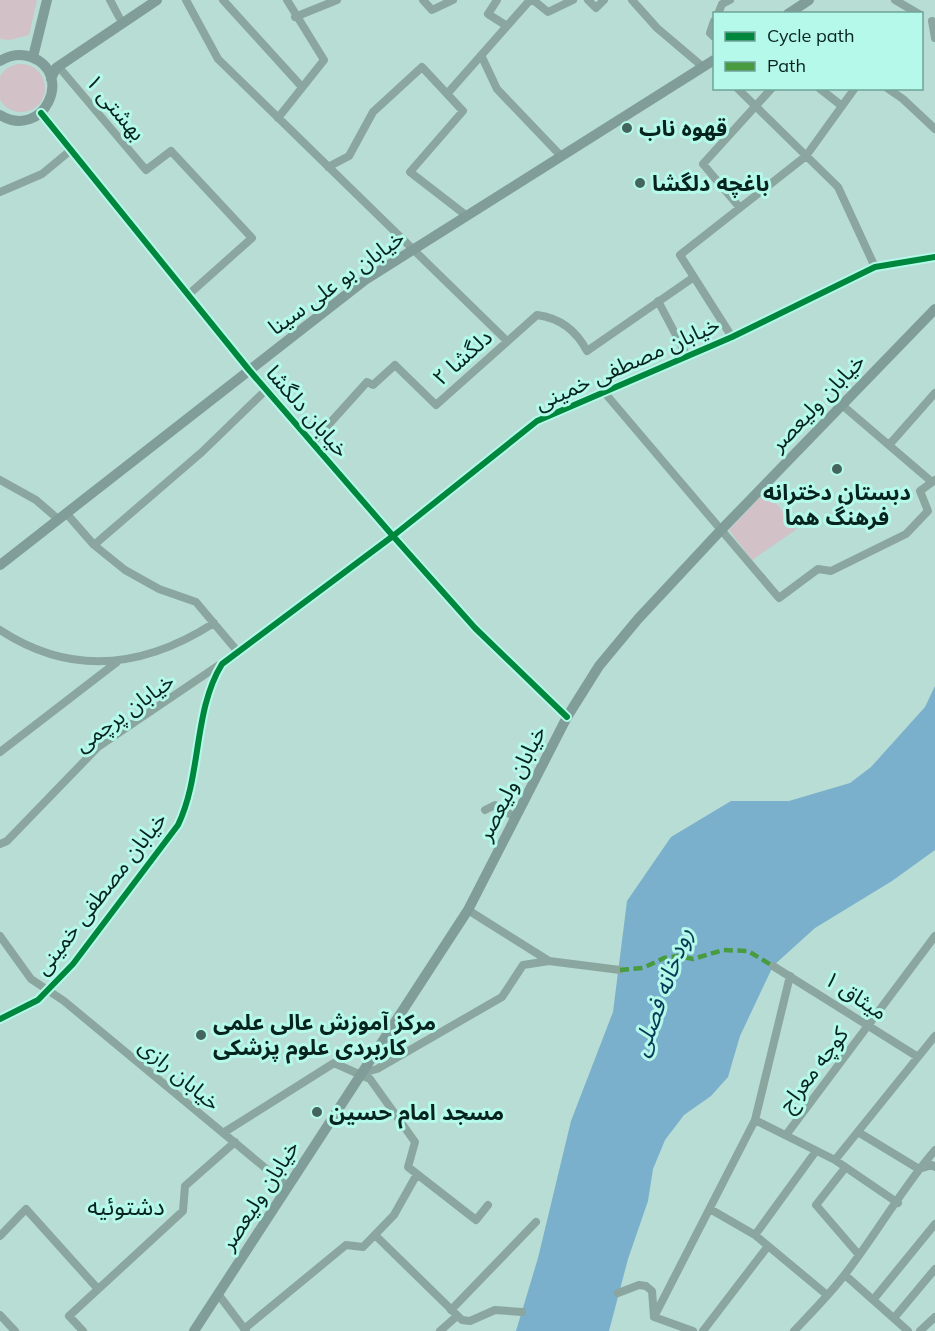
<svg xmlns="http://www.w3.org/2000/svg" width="935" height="1331" viewBox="0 0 935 1331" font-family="Mulish,'Noto Sans Arabic',sans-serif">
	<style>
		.green { fill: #d2c1c7 }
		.water { fill: #7ab0cc }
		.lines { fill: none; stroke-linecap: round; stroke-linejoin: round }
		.minor { stroke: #8aa69f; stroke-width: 8 }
		.major { stroke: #809d99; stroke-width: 10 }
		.quiet { stroke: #489b3f; stroke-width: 4.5; stroke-dasharray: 9 4.5; stroke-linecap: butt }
		.cycleway-casing { stroke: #b5f9eb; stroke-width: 10 }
		.cycleway { stroke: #00873e; stroke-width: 6 }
		.poi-dot { fill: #44645e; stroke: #b5f9eb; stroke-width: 2 }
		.labels { text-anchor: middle; stroke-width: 6; stroke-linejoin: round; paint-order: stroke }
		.street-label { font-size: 22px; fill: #06231e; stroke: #b5f9eb }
		.poi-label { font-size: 22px; font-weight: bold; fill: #06231e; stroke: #b5f9eb; text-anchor: start }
		.water-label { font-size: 24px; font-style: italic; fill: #053956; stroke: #b5f9eb }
		.neighbourhood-label { font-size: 24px; fill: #06231e; stroke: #b5f9eb }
	</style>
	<rect width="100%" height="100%" fill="#b7ddd5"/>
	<!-- green -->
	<path class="green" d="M0,0H37L29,35L10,40L0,39Z
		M-3 88a24 24 0 1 1 48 0a24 24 0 1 1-48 0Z
		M766,491L797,529L752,560L729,530Z"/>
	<!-- water -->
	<path class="water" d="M935,686V850L892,881L815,928L773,966L740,1036L728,1077L711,1096L684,1115L665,1140L653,1169L648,1201L628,1259L609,1331H516L538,1258L571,1121L613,1012L627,901L671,837L731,801H789L850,783L871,767L925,707Z"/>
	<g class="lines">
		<!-- minor -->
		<path class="minor" d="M110,0L119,17
			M186,0L218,59L507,341
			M223,0L302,87
			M423,0L432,10L453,0
			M497,0L488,14L507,26
			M533,0L548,12L573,0
			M588,0L596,8L604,0
			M632,0L657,28L703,67
			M895,0L919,14
			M718,14L722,4L730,0
			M295,17L337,0
			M714,21L710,33L714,37
			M932,21L935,38
			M481,55L497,89L561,156
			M58,66L146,170L171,151L252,238L188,295
			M737,88L838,187L875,267
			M819,88L842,106
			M887,88L903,99L935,129
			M447,94L530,0
			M41,113L249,370L393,536L475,628L567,717
			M278,118L324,60L287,0
			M328,167L349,156L373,112L422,67L463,111L410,172L467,216
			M0,192L42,174L71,150
			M740,208L703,164L772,88
			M658,301L687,356
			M732,337L680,255L806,156L855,88
			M604,392L779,598L818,569L831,571L906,534L928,511L920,491L935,480
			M842,405L932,482
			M312,443L367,382L373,385L395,365L436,405L537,315C560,318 576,330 587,351L694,277
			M889,445L935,393
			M0,480L36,500L58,519
			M66,513L94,545L125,570L159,589L196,602L238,652
			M94,545L202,452L266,390
			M0,630C72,677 144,668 214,623
			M0,752L117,662
			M485,810L495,805L515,817
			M0,844L7,841L98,747L219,665
			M0,936L31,979L64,1001L287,1186
			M549,961L620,970
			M773,966L918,1057
			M0,1019L38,1000L73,964L178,825C202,775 193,711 222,664L393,536L537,421L732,337L875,267L935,257
			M362,1073L377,1069L502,997L523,965L549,961L468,910
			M755,1120L835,1160L898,1203
			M858,1132L919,1169L932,1165L935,1167
			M223,1133L334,1063L370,1079L415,1142L408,1167L476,1220L488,1205
			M786,1135L935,936
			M835,1160L935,1036
			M845,1168L816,1205L859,1255
			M710,1209L755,1235L827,1295
			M375,1235L462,1320L470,1321L495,1310L522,1312
			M755,1235L816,1151
			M0,1236L26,1209L98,1289
			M845,1275L908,1331
			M618,1293L639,1285L646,1286L652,1291L654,1317L693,1331
			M218,1294L246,1331
			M873,1300L935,1224
			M451,1310L536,1222
			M0,1315L15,1331
			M654,1317L755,1120L790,976
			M894,1318L935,1269
			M244,1329L346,1245L363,1247L394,1215L417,1174
			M83,1331L69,1316L183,1211L185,1186L235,1142
			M440,1331L457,1316
			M703,1331L768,1246
			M794,1331C812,1312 831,1293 846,1273C877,1233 902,1188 935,1150
			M920,1331L935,1317"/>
		<!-- major -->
		<path class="major" d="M788,14L809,0
			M33,57L47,0
			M0,61C10,55 20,53 31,57C75,73 44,141 0,115
			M51,79L56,68L157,0
			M0,565L365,280L714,60
			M194,1331L468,910L567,717L599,666L638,619L721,530L935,309"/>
		<!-- quiet -->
		<path class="quiet" d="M620,970L643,968L664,958L678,956L693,959L723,950L748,951L773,966"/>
		<!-- cycleway casing -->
		<g class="cycleway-casing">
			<path id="cycleway" d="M41,113L249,370L393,536L475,628L567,717
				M0,1019L38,1000L73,964L178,825C202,775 193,711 222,664L393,536L537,421L732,337L875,267L935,257"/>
		</g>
		<!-- cycleway -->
		<use href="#cycleway" class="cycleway"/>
	</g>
	<!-- markers -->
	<g class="poi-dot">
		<circle cx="627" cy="128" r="6"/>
		<circle cx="640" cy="183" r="6"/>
		<circle cx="837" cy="469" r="6"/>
		<circle cx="201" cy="1035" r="6"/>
		<circle cx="317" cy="1112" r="6"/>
	</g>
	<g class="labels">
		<!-- street labels -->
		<g class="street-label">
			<text transform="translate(116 107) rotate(50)" y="8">بهشتی ۱</text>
			<text transform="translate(336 282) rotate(-36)" y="8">خیابان بو علی سینا</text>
			<text transform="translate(462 357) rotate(-42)" y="8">دلگشا ۲</text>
			<text transform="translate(627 363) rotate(-24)" y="8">خیابان مصطفی خمینی</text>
			<text transform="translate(817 402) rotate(-46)" y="8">خیابان ولیعصر</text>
			<text transform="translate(308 411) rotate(49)" y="8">خیابان دلگشا</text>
			<text transform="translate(124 712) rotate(-36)" y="8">خیابان پرچمی</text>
			<text transform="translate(511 783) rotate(-63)" y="8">خیابان ولیعصر</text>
			<text transform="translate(100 893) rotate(-52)" y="8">خیابان مصطفی خمینی</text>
			<text transform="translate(856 995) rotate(33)" y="8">میثاق ۱</text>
			<text transform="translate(813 1069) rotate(-53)" y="8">کوچه معراج</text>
			<text transform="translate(180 1074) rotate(40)" y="8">خیابان رازی</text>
			<text transform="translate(259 1195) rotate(-57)" y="8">خیابان ولیعصر</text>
		</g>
		<!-- poi labels -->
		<g class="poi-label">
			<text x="639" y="136">قهوه ناب</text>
			<text x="652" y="191">باغچه دلگشا</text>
			<text x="837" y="500" text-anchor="middle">دبستان دخترانه<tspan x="837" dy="25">فرهنگ هما</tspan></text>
			<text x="213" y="1030">مرکز آموزش عالی علمی<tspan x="213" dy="25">کاربردی علوم پزشکی</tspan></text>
			<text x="329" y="1120">مسجد امام حسین</text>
		</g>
		<!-- water labels -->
		<g class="water-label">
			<text transform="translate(662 992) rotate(-70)" y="8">رودخانه فصلی</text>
		</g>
		<!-- neighbourhood labels -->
		<g class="neighbourhood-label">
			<text x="126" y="1215">دشتوئیه</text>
		</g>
	</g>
	<!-- legend -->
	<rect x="713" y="12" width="210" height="78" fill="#b5f9eb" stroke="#6fa399" stroke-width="1.5"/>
	<rect x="725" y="32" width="30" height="9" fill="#00873e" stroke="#6fa399" stroke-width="1.5"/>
	<text x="767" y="42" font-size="18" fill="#06231e">Cycle path</text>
	<rect x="725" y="62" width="30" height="9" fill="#489b3f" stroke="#6fa399" stroke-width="1.5"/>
	<text x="767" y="72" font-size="18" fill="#06231e">Path</text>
</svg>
